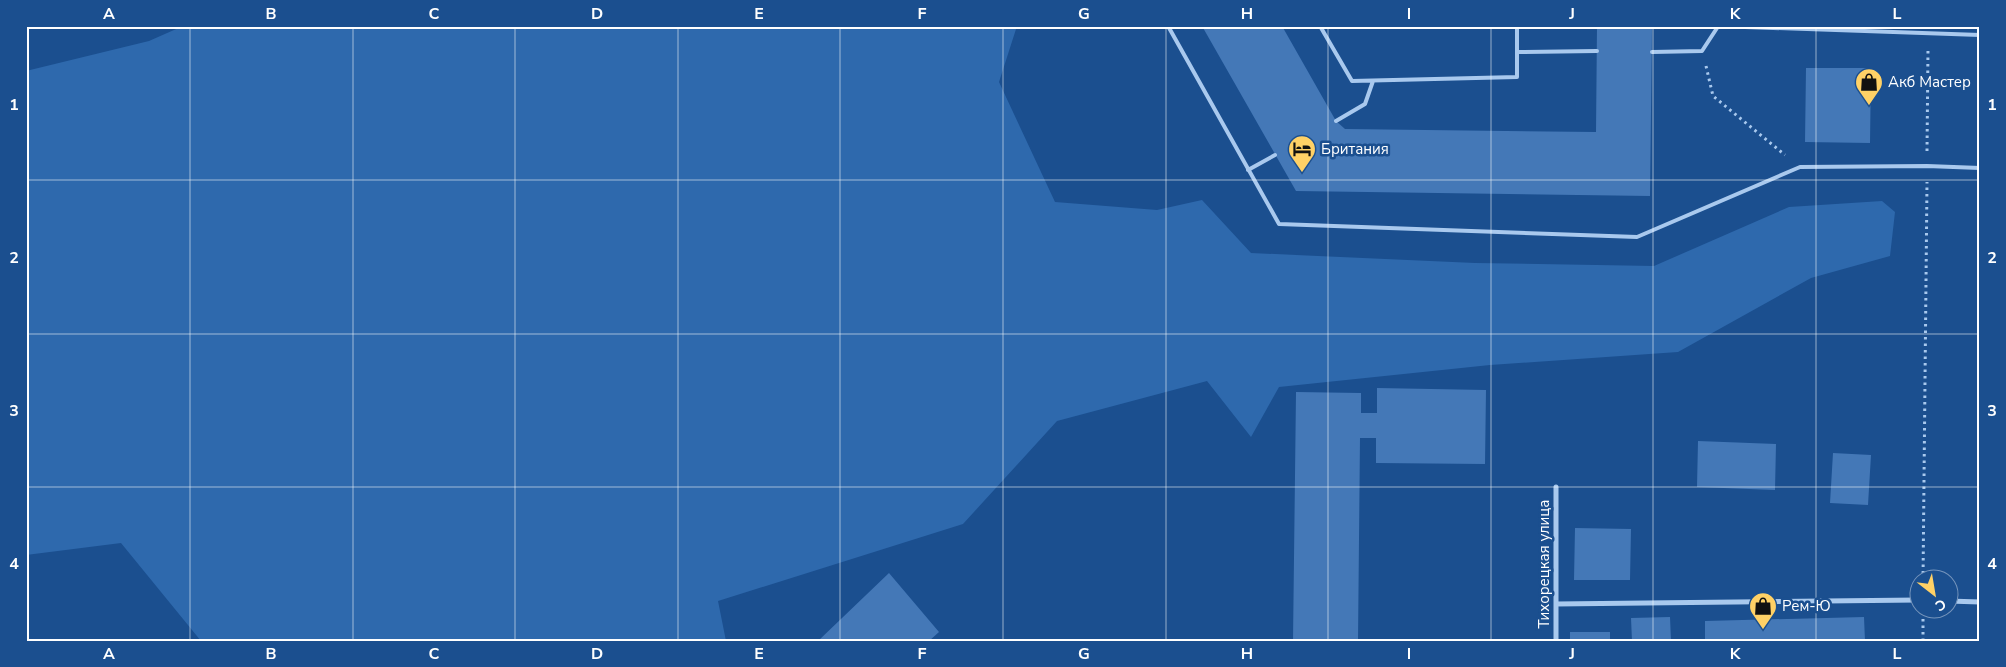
<svg xmlns="http://www.w3.org/2000/svg" width="2006" height="667" viewBox="0 0 2006 667" font-family="'Nunito Sans',sans-serif">
	<style>
		.green { fill: #2e69ad }
		.building { fill: #4478b7 }
		.lines { fill: none; stroke-linecap: round; stroke-linejoin: round }
		.path { stroke: #a9c9ee; stroke-width: 3; stroke-dasharray: 2.5 4; stroke-linecap: butt }
		.service { stroke: #a9c9ee; stroke-width: 4 }
		.minor { stroke: #a9c9ee; stroke-width: 5 }
		.grid { fill: none; stroke: #fff; stroke-width: 1; stroke-opacity: 0.55 }
		.labels { text-anchor: middle; stroke-width: 5; stroke-linejoin: round; paint-order: stroke }
		.poi-label { font-size: 15px; fill: #fff; stroke: #1b4f8f; text-anchor: start }
		.street-label { font-size: 15px; fill: #fff; stroke: #1b4f8f }
		.neatline { fill: none; stroke: #fff; stroke-width: 2 }
		.grid-label { font-size: 16px; text-anchor: middle; font-weight: bold; fill: #fff }
	</style>
	<rect width="100%" height="100%" fill="#1b4f8f"/>
	<!-- green -->
	<path class="green" d="M183,26H1017L999,82L1055,202L1157,210L1202,200L1251,253L1475,263L1654,266L1789,207L1882,201L1895,212L1890,256L1811,278L1678,352L1490,365L1279,387L1251,437L1207,381L1057,421L963,524L718,601L726,641H201L121,543L26,555V71L149,41Z"/>
	<!-- building -->
	<path class="building" d="M1202,26H1282L1336,121L1345,129L1596,132L1597,26H1652L1650,196L1296,191Z
		M1806,68H1871L1870,143L1805,142Z
		M1377,388L1486,390L1485,464L1376,463V438H1360L1358,641H1293L1296,392L1361,393V413H1377Z
		M1698,441L1776,444L1775,490L1697,487Z
		M1833,453L1871,455L1868,505L1830,503Z
		M1575,528L1631,529L1630,580H1574Z
		M889,573L939,632L929,641H818Z
		M1670,617L1671,641H1632L1631,618Z
		M1864,617L1865,641H1705V621Z
		M1570,632H1610V641H1570Z"/>
	<g class="lines">
		<!-- path -->
		<path class="path" d="M1706,66L1713,96L1785,155
			M1927,151L1928,49
			M1923,580L1927,182
			M1923,641V615"/>
		<!-- service -->
		<path class="service" d="M1168,26L1279,224L1637,237L1800,167L1927,166L1980,168
			M1320,26L1352,81L1517,77V26
			M1717,26L1980,35
			M1517,52L1597,51
			M1652,52L1702,51L1717,28
			M1336,121L1365,104L1373,81
			M1248,170L1275,155"/>
		<!-- minor -->
		<path class="minor" d="M1948,601L1980,602
			M1556,604L1918,600
			M1556,641V487"/>
	</g>
	<!-- grid -->
	<path class="grid" d="M190,26V641M353,26V641M515,26V641M678,26V641M840,26V641M1003,26V641M1166,26V641M1328,26V641M1491,26V641M1653,26V641M1816,26V641M26,180H1980M26,334H1980M26,487H1980"/>
	<!-- icons -->
	<defs>
		<g id="shop-pin" transform="scale(1.4375)"><path d="M0 17L-7.5 6A9.5 9.5 0 1 1 7.5 6Z" fill="#ffd166" stroke="#1b4f8f"/><path d="M-5-2.5h2.3a2.7 3.5 0 0 1 5.4 0H5L5.5 6h-11ZM-1.5-2.5h3a1.5 2.3 0 0 0-3 0Z" fill="#111"/></g>
		<g id="hotel-pin" transform="scale(1.4375)"><path d="M0 17L-7.5 6A9.5 9.5 0 1 1 7.5 6Z" fill="#ffd166" stroke="#1b4f8f"/><path d="M-6-4.5h1.5V1H6V5H4.5V3h-9V5H-6ZM-4 0a1.8 1.8 0 1 1 3.6 0ZM.5 0V-2.5h3Q6-2.5 6 0Z" fill="#111"/></g>
	</defs>
	<g fill-rule="evenodd">
		<use href="#shop-pin" x="1869" y="82"/>
		<use href="#hotel-pin" x="1302" y="149"/>
		<use href="#shop-pin" x="1763" y="606"/>
	</g>
	<g class="labels">
		<!-- poi labels -->
		<g class="poi-label">
			<text x="1888" y="87">Акб Мастер</text>
			<text x="1321" y="154">Британия</text>
			<text x="1782" y="611">Рем-Ю</text>
		</g>
		<!-- street labels -->
		<g class="street-label">
			<text transform="translate(1544 564) rotate(-90)" y="5">Тихорецкая улица</text>
		</g>
	</g>
	<!-- border -->
	<rect width="2006" height="667" fill="none" stroke="#1b4f8f" stroke-width="55"/>
	<!-- north arrow -->
	<g transform="translate(1934 594) rotate(149)"><circle r="24" fill="#1b4f8f" stroke="#7695bc"/>
	<path d="M0-4L9 19L0 12L-9 19Z" fill="#ffd166"/>
	<text y="-8" font-size="14" font-weight="bold" text-anchor="middle" fill="#ffffff">С</text>
	</g>
	<rect x="28" y="28" width="1950" height="612" class="neatline"/>
	<g class="grid-label">
		<text x="109" y="19">A</text>
		<text x="271" y="19">B</text>
		<text x="434" y="19">C</text>
		<text x="597" y="19">D</text>
		<text x="759" y="19">E</text>
		<text x="922" y="19">F</text>
		<text x="1084" y="19">G</text>
		<text x="1247" y="19">H</text>
		<text x="1409" y="19">I</text>
		<text x="1572" y="19">J</text>
		<text x="1735" y="19">K</text>
		<text x="1897" y="19">L</text>
		<text x="14" y="110">1</text>
		<text x="1992" y="110">1</text>
		<text x="14" y="263">2</text>
		<text x="1992" y="263">2</text>
		<text x="14" y="416">3</text>
		<text x="1992" y="416">3</text>
		<text x="14" y="569">4</text>
		<text x="1992" y="569">4</text>
		<text x="109" y="659">A</text>
		<text x="271" y="659">B</text>
		<text x="434" y="659">C</text>
		<text x="597" y="659">D</text>
		<text x="759" y="659">E</text>
		<text x="922" y="659">F</text>
		<text x="1084" y="659">G</text>
		<text x="1247" y="659">H</text>
		<text x="1409" y="659">I</text>
		<text x="1572" y="659">J</text>
		<text x="1735" y="659">K</text>
		<text x="1897" y="659">L</text>
	</g>
</svg>
